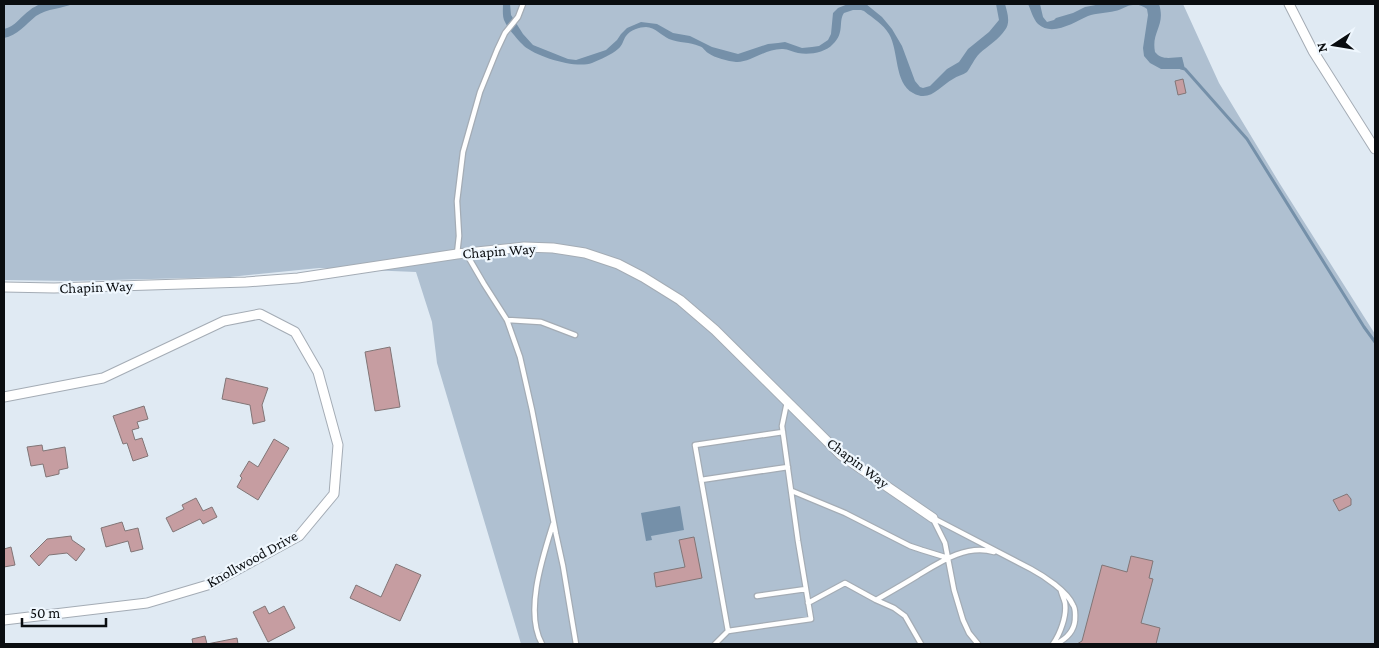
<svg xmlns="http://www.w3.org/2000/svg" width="1379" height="648" viewBox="0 0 1379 648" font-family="'Crimson Pro',serif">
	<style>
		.green { fill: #afc0d1 }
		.water { fill: #7590a9 }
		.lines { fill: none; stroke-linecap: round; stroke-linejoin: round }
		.stream { stroke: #7590a9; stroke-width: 3 }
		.building { fill: #c69da1; stroke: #817576 }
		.lane-casing { stroke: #a4acb5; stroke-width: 7 }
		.street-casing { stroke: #a4acb5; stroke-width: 11 }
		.lane { stroke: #fff; stroke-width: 4.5 }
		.street { stroke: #fff; stroke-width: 9 }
		.labels { text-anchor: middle; stroke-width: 4.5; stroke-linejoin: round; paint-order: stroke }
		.street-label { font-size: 15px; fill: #0a0d10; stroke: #eff7fe }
	</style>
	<rect width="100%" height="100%" fill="#e0eaf3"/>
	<!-- green -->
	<path class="green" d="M4,4H1183L1219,83L1280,184L1375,334V644H521L437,363L432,322L416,272L319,268L230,277L72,281L4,280Z"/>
	<!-- water -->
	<path class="water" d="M40,4H73C61,9 48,8 36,16C26,24 17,36 4,38V29C15,27 21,16 30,10C33,7 37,6 40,4Z
		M503,4H510L511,15L523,34L533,45L568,59L576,60L606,50L617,40L621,34L627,28L641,22L657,24L673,33L690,36L712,47L738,54L768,44L778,43L785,42L802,48L812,47L819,46L828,40L831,34L833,13L838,8L848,4H866L882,17L892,29L902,46L915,81L920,87L923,88L930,86L947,69L959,62L968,49L989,32L999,20L996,4H1005C1007,12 1011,22 1005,30C999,39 988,46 980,53C974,59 971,67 967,72C963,75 957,76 953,79C940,86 930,103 913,93C894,83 899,51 889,34C883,24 874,19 864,11L861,10H853L844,13C838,21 845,33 833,44C825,53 809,55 798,53C793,52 788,49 783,49C766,48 750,63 736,62C728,61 715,58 708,53C704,50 703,47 699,46C690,42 679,43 669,39C662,36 655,27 646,27C640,27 630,30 626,36C623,40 623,45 618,49C611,55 601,59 592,63C576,69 537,57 524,46C519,41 508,29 505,22C502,17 503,10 503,4Z
		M1028,4H1040L1043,17L1047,22L1054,20L1056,18L1073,13L1085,7L1101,4H1159C1166,26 1151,31 1155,52C1162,61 1172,57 1182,57L1185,69H1161L1150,63L1144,56L1143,48L1148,15L1147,9C1143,6 1138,4 1133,5C1127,5 1121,10 1115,11C1106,13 1096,13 1088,16C1075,22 1052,37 1038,24C1033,19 1031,10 1028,4Z
		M680,506L684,530L651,536L652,540L646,541L641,513Z"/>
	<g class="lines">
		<!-- stream -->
		<path class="stream" d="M1181,68L1185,69L1247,139L1364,327L1375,342"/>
	</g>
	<!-- building -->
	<path class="building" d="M1183,79L1186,93L1178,95L1175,81Z
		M390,347L400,407L375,411L365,352Z
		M226,378L268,388L262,405L265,421L253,424L250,405L222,399Z
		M144,406L148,419L137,422L139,428L132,430L135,440L142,438L148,456L133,461L127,443L123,444L113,416Z
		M274,439L289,448L258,500L237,487L242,478L240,476L249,461L258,467Z
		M42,445L43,451L65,447L68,468L59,470V474L46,477L43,464L31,466L27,447Z
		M1347,494L1351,499V505L1339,511L1333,500Z
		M196,498L203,511L212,507L217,517L203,524L200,519L173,532L166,518L184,509L182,505Z
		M122,522L125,531L138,528L143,549L131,552L128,541L106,547L101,528Z
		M71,536L72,540L85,549L76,561L67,553L49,555L39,566L30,556L47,539Z
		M694,537L702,578L656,587L654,573L685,567L679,540Z
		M11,547L15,565L4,567V549Z
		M1131,556L1153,561L1149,578L1153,579L1141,623L1160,628L1156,644H1077L1082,641L1102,565L1127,572Z
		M396,564L421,575L400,621L350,598L356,585L381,597Z
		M265,606L269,614L284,606L295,628L268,642L253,612Z
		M205,636L207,644L237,638L238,644H193L192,639Z"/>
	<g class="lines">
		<!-- lane casing -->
		<g class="lane-casing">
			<path id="lane" d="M466,253L484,284L507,320L520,357L532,410L556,534L563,566L576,644
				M457,254L459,236L457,201L463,152L480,92L497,50L505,33L518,17L523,4
				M507,320L541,322L575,335
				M701,480L788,467
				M792,491L845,513L910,546L922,550L948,558
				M933,518L1031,569C1044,576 1067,591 1073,605C1076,609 1075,615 1075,620C1074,632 1066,639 1056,644
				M933,519L945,543L954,590L963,620L969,633L978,644
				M757,596L806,589
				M876,600C890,592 904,584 917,576C940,562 966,544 994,552
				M808,603L845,583L876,600L894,608L905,616L921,644
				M728,631L695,445L783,432
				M542,644C524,612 543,556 553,524
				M715,644L728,631L811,619L798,541L782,426L787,402
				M1053,644C1060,634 1067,616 1065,603C1064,599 1062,595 1061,591"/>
		</g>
		<!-- street casing -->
		<g class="street-casing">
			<path id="street" d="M1289,4L1313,51L1375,149
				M4,287L54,288L246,282L298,278L457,254L524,247L553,248L585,253L618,264L643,277L680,300L715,330L841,455L933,518
				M4,397L103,378L224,321L260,314L295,332L318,372L338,445L334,494L299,536L211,584L147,603L4,620"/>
		</g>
		<!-- lane -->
		<use href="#lane" class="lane"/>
		<!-- street -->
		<use href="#street" class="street"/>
	</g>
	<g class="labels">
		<!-- street labels -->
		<g class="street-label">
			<text transform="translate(499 251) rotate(-4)" y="5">Chapin Way</text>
			<text transform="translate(96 287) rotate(-2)" y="5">Chapin Way</text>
			<text transform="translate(858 463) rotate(37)" y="5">Chapin Way</text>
			<text transform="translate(252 559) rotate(-29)" y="5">Knollwood Drive</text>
		</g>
	</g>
	<!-- border -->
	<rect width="1379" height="648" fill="none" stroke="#0a0d10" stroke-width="10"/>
	<!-- north arrow -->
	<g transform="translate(1334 45) rotate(258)" stroke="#eff7fe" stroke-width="4" paint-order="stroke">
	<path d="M0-4L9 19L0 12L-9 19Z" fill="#0a0d10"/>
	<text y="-8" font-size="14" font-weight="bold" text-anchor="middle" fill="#0a0d10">N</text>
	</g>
	<!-- scale -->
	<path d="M22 618v8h84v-8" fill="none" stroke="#0a0d10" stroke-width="2.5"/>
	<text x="30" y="618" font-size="15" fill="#0a0d10" stroke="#eff7fe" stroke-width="4" paint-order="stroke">50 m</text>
</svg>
